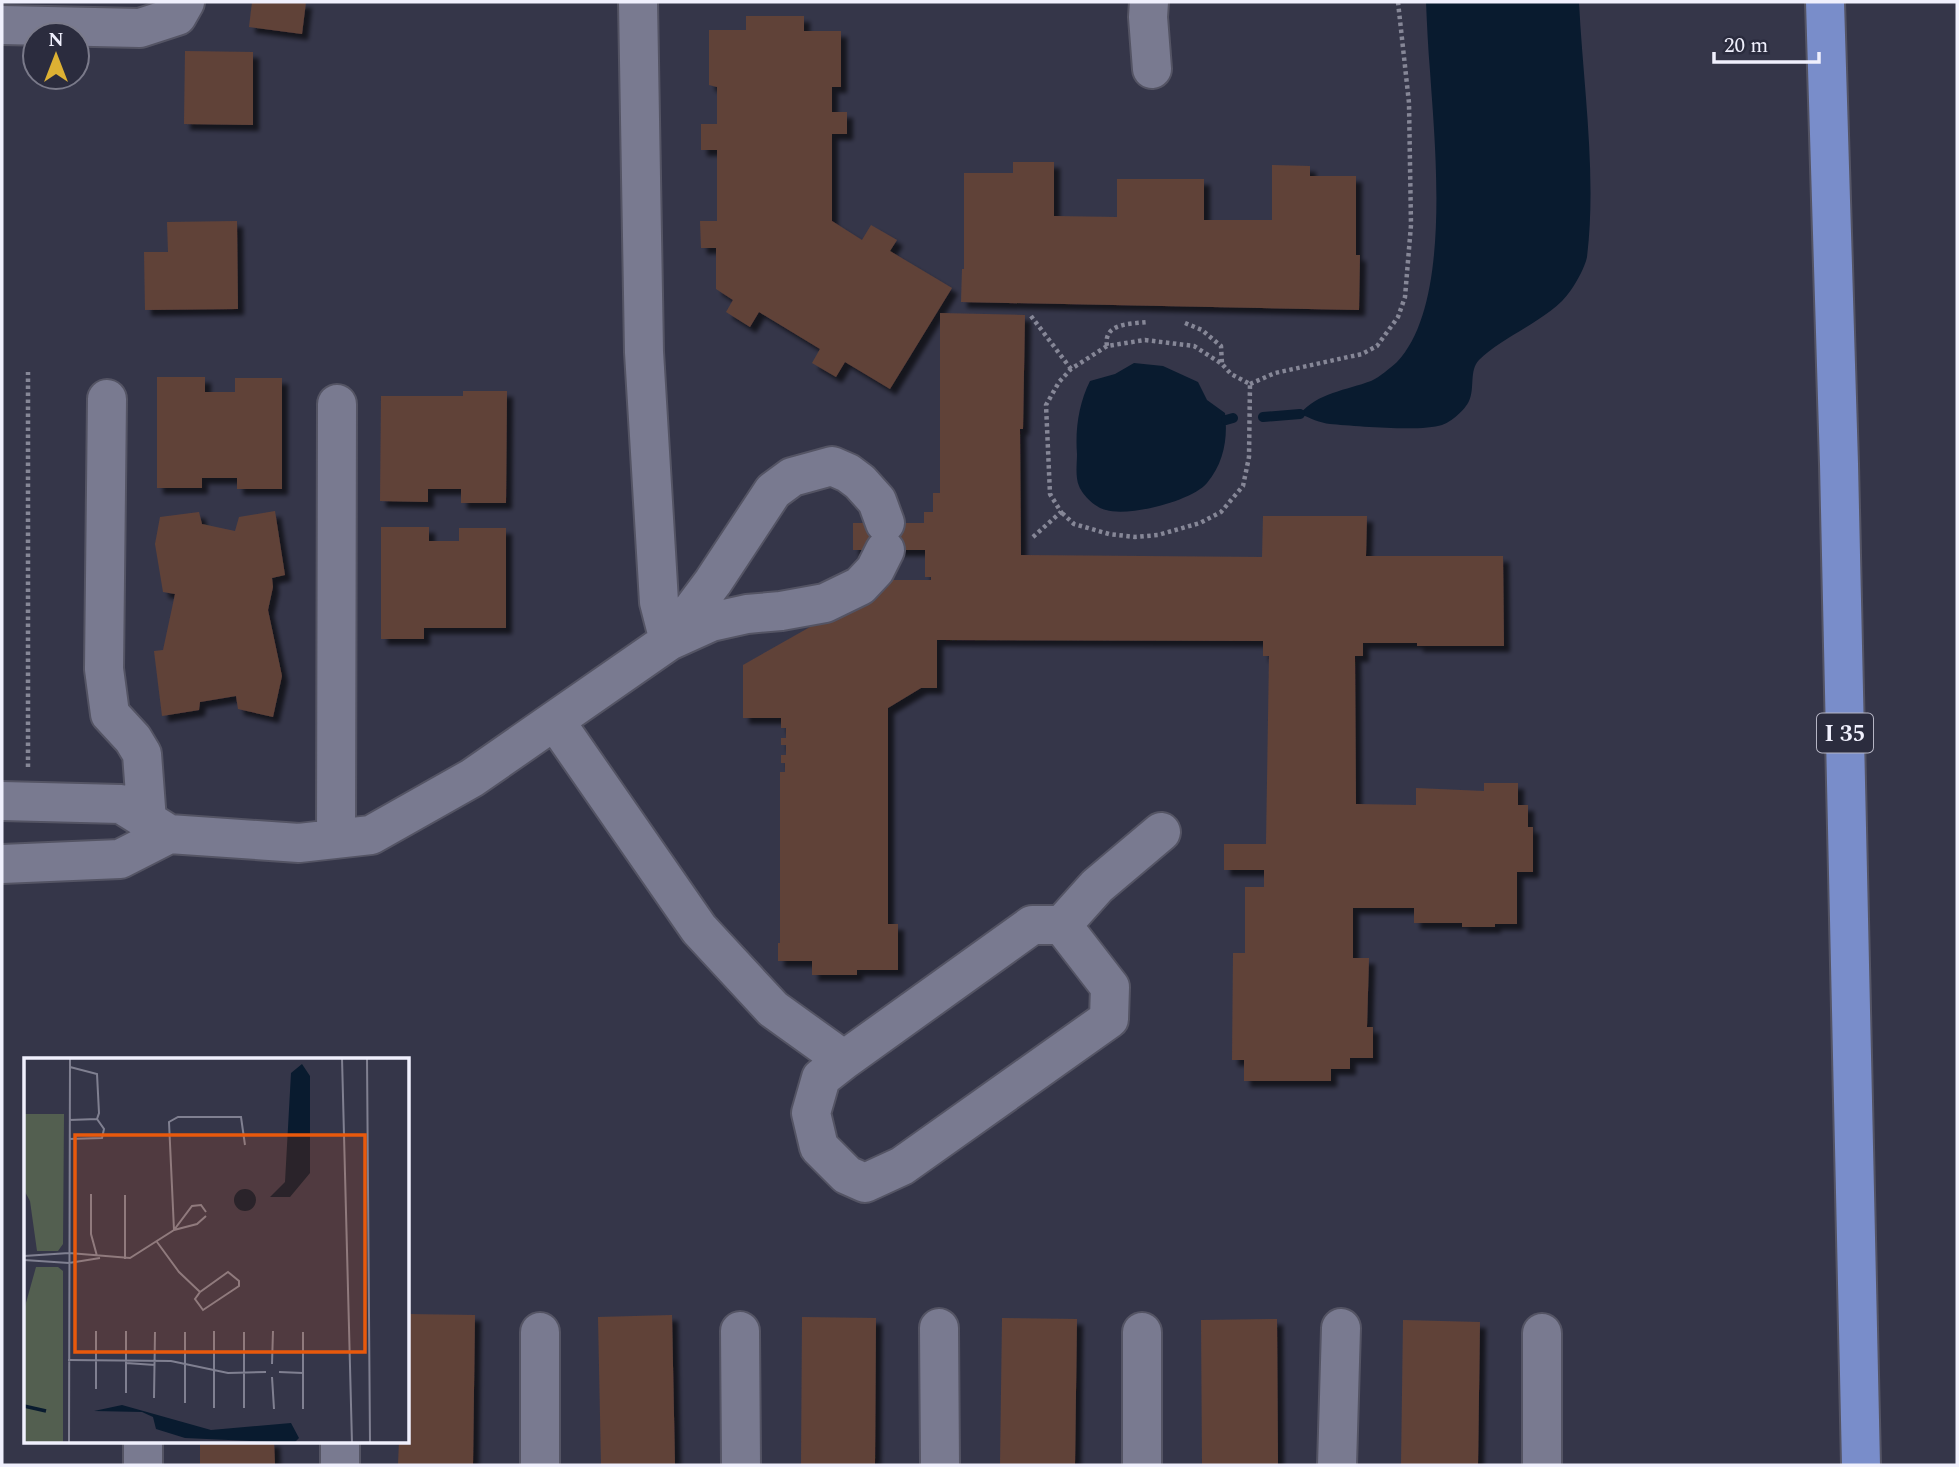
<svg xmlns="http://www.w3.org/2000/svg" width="1959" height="1467" viewBox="0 0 1959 1467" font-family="Spectral,serif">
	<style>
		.water { fill: #091b2f }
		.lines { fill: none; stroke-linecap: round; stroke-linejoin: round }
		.stream { stroke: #091b2f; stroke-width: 10 }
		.building { fill: #604239; filter: url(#shadow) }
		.minor-casing { stroke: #545464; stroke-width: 42 }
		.highway-casing { stroke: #545464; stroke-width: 42 }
		.path { stroke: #868797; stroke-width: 4.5; stroke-dasharray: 3.5 3.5; stroke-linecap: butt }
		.minor { stroke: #797a90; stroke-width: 38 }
		.highway { stroke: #798dca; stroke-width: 38 }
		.labels { text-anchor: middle; stroke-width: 5; stroke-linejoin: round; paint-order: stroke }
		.shield { fill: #2b2c3e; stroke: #b5b5c4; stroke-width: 2 }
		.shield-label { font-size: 23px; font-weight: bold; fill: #f0f0fd }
		.inset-river { fill: none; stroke: #091b2f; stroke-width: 3.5 }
		.inset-road { fill: none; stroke: #808091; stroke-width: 2 }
		.view { fill: #e8590c; fill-opacity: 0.15; stroke: #e8590c; stroke-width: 3.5 }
		.inset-edge { fill: none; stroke: #f0f0fd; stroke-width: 3.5 }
	</style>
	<defs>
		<filter id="shadow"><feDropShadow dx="6" dy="6" stdDeviation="2" flood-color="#0009"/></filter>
	</defs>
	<rect width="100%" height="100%" fill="#353649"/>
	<!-- water -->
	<path class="water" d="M1426,2H1579C1583,84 1597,175 1587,257C1585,267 1577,281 1571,290C1552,319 1504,335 1479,360C1469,370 1475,389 1469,401C1465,410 1451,422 1442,425C1421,432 1355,426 1330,424C1320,423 1310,418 1300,414C1317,393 1347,390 1371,381C1380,377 1390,368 1397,362C1452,304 1435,147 1430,71C1428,48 1427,25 1426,2Z
		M1134,363L1163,366L1198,382L1207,400L1225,413C1228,438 1224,463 1207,483C1192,501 1129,517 1106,510C1096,508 1083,496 1079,486C1075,477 1077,463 1077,454C1075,429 1079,403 1090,381L1115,374Z"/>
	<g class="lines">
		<!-- stream -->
		<path class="stream" d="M1263,417L1300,414
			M1226,420L1233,418"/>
	</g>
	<!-- building -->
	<path class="building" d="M252,2H306L302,34L249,27Z
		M746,16H804V31H841V87H832V112H847V134H832V221L862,240L871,225L897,240L890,251L952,288L890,389L845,362L836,377L812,363L820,349L759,312L750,327L726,312L733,300L716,289V248H701L700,221H717V150H701V124H717V87L709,85V30H746Z
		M185,51L253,52V125L184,124Z
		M1013,162H1054V216L1117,217V179H1204V220H1272V165L1310,166V176H1356V255H1360L1359,310L961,302L962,269H964V173H1013Z
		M237,221L238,309L145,310L144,252H168L167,222Z
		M940,313L1025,315L1023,429H1020L1021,555L1262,557L1263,516H1367L1366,556H1503L1504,646H1417V643H1363V656H1355L1356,804L1416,805V788L1484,791V783H1518V805H1528V827H1533V872H1517V924H1495V927H1462V923H1414V908H1353V958H1369L1367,1027H1373V1058H1350V1069H1331V1081H1244V1060H1232L1233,953H1245V887H1264V870H1224V844H1266L1269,656H1263V641L937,640V688H921L888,708V924H898V970H857V975H812V961H778V943H780V772H785V763H781V755H786V745H781V738H786V728H781V718H743V665L893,580H931V577H925V550H853V523H924V512H933V493H940Z
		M157,377H205V392H235V378H282V489H237V478H202V488H157Z
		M463,391H507L506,503H461V489H428V502L380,501L381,396H463Z
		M275,511L285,575L272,578L273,587L268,610L282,676L273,717L238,709L236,696L200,702L199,710L162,716L154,651L163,650L175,594L163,592L155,544L160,517L199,512L202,524L235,531L239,517Z
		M381,527H429V541H459V528H506V628H424V639H381Z
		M408,1314L475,1315L473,1465H398L399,1441H408Z
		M672,1315L675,1465H601L598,1317Z
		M802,1317L876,1318L875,1465H801Z
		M1002,1318L1077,1319L1075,1465H1000Z
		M1277,1319L1278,1465H1202L1201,1320Z
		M1403,1320L1480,1322L1478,1465H1401Z
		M200,1441H274L275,1465H200Z"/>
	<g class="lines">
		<!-- minor casing -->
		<g class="minor-casing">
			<path id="minor" d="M1149,2L1148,17L1152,69
				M2,25L140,28L177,16L185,2
				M107,399L104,669L110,714L133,739L142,754L147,821
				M885,550L875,570L860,586L825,603L781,611L747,614L711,622L669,641L713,582L773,491L792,477L832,466L848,473L860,482L877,501L885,523
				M555,721L699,929L773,1009L844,1060L1032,925H1062L1110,987L1109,1019L902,1166L865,1183L847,1175L819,1147L811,1113L821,1078L844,1060
				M2,801L121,804L169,834L299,843L371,835L472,778L669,641L659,602L644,352L638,2
				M336,838L337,404
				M2,864L120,859L169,834
				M1062,925L1097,886L1161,832
				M939,1328L940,1465
				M740,1331L741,1465
				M540,1332V1465
				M1142,1332V1465
				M143,1441V1465
				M340,1441V1465
				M1337,1465L1341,1328
				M1542,1465V1333"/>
		</g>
		<!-- highway casing -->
		<g class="highway-casing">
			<path id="highway" d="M1825,2L1839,464L1861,1465"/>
		</g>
		<!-- path -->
		<path class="path" d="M1031,316L1071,369
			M1185,323L1202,330L1221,346L1222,364
			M1107,346C1103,323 1130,324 1147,322
			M1250,384L1275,373L1362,354L1377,346L1398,317L1405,297L1411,225L1409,103L1398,2
			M1033,537L1061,512L1050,494L1046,405L1059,382L1071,369L1107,346L1145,340L1194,346L1222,364L1231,374L1250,384L1249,457L1243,486L1221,512L1200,523L1158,535L1135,537L1109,534L1074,524L1061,512
			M28,767V372"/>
		<!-- minor -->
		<use href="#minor" class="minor"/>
		<!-- highway -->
		<use href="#highway" class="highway"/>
	</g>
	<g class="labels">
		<!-- shield labels -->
		<rect class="shield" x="1817" y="713.5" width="56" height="39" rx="5"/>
		<g class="shield-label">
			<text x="1845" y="741">I 35</text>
		</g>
	</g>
	<!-- overview -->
	<g transform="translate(24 1058)">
		<rect width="385" height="385" fill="#353649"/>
		<path d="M0,56H40L39,186L34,193H13L6,143L0,132ZM12,209H34L39,213V385H0V252Z" fill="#535f50"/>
		<path d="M278,6L286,18V115L266,139H246L261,124L267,15ZM210 142a11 11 0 1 1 22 0a11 11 0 1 1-22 0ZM98,347L187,372L267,365L275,380L270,385L161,380L132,371L129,359L118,354L70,353Z" fill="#091b2f"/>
		<path class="inset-river" d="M0,348L22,353"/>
		<path class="inset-road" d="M318,0L328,385M343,0L346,385M45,62L73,61L75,55L73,16L46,9M45,81L78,80L80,71L73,61M67,136V176L73,198M182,158L173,166L150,172L168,148L177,147L182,154M133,184L155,214L176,234L204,214L215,223V228L179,252L171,241L176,234M0,198L45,195L106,200L150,172L145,64L154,59H217L221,87M101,201V137M0,202L45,205L76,200M102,273V335M190,273V350M161,274V345M220,274V350M279,274V351M44,302L147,303L204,315L242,314M102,305L131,307M248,306L249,273M255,314L279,315M248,319L250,351M72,331V273M130,340L131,274M45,385L46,0"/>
		<path class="view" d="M51,77H341V294H51Z"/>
		<rect width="385" height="385" class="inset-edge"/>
	</g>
	<!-- border -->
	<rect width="1959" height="1467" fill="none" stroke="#f0f0fd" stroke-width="7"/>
	<!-- north arrow -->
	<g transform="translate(56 56)"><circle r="33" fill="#2b2c3e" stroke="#7a7a8a" stroke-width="2"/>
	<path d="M0-5L12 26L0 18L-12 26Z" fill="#ddb133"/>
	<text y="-10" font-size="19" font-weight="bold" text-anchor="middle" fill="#f0f0fd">N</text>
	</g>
	<!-- scale -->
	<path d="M1714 52v10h105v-10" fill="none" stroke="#f0f0fd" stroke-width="3.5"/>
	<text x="1724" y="52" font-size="21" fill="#f0f0fd" stroke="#2b2c3e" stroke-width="5" paint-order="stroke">20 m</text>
</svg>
